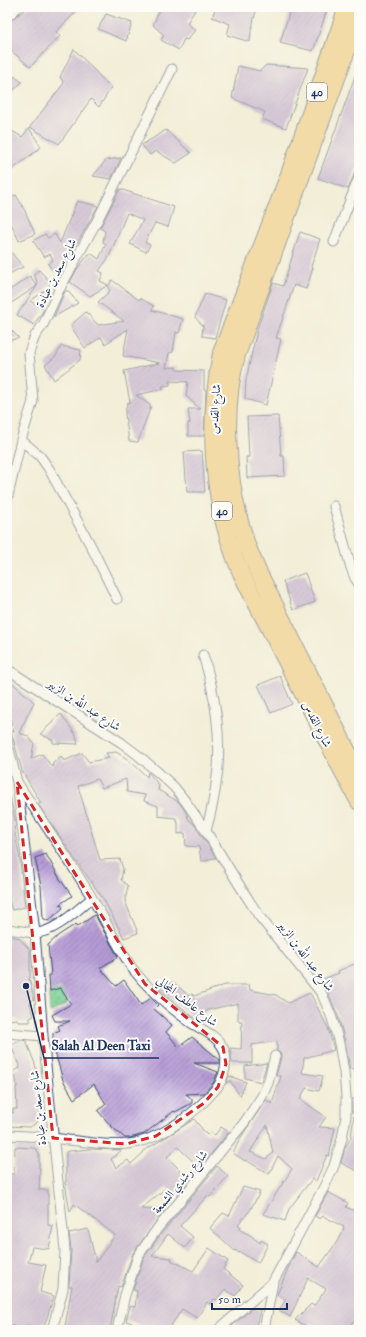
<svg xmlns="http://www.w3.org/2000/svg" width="366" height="1337" viewBox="0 0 366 1337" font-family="'IM FELL Double Pica',Amiri,serif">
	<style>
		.green { fill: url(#green-dots); stroke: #4c8079 }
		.building { fill: url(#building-hatch); fill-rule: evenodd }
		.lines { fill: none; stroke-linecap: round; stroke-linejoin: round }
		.street-casing { stroke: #3b4c70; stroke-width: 11 }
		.highway-casing { stroke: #3b4c70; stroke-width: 18 }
		.street { stroke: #fff; stroke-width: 9 }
		.highway { stroke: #f2c36a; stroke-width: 16 }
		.marked { fill: none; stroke: #d62828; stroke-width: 3; stroke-dasharray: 8 5; stroke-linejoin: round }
		.labels { text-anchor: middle; stroke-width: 4; stroke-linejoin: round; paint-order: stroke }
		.shield { fill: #fdfcf7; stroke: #5f6c8c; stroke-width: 1 }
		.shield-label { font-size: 11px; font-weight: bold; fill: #1b2f5e }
		.street-label { font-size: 12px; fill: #1b2f5e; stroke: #fdfcf7 }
		.leader { fill: none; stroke: #1b2f5e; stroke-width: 1.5 }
		.callout-dot { fill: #1b2f5e; stroke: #fdfcf7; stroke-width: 1.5 }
		.callout-label { font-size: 13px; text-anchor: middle; font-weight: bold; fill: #1b2f5e; stroke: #fdfcf7; stroke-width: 4; stroke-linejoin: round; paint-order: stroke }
	</style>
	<defs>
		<pattern id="green-dots" width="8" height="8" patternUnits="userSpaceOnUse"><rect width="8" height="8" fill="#7cd194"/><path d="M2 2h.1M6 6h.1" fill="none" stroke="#65aa7c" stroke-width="1.8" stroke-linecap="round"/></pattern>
		<pattern id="building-hatch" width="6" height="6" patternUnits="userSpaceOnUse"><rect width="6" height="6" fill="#b59bd5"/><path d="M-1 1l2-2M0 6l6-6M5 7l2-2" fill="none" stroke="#927fb0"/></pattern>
	</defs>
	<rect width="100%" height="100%" fill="#fdfcf7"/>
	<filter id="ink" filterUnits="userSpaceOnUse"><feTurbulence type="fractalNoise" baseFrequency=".025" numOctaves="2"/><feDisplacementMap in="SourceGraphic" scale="8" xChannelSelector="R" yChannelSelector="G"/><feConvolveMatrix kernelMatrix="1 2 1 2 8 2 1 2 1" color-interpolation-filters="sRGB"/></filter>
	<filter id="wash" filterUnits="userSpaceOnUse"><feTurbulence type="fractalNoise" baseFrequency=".012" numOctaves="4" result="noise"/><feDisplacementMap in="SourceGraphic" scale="16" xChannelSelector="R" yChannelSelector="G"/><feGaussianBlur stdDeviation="0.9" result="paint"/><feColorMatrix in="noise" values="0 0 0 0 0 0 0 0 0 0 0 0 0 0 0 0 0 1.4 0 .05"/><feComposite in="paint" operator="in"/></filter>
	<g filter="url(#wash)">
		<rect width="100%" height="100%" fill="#f2eed8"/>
		<!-- green -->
		<path class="green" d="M60,990L68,1003L50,1013L49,993Z"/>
		<g id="blocks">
			<!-- building -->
			<path class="building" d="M29,7H81L56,32L60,36L30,67L7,47V23Z
				M164,7H197L187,23L195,30L187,40L184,39L179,50L161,40L164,35L153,25L158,13Z
				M216,7H257L251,31L250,42L227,35L230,24L212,17Z
				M291,7H328L313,51L280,43Z
				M106,14L132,23L126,41L98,29Z
				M74,49L111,88L99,107L91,99L59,144L30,127L64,83L60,77Z
				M266,65L308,68L286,128L262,119L265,112L232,98L238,66L260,71Z
				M358,68H359V163L348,189L318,178Z
				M7,71L22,82L7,97Z
				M7,128L22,137L29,128L41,147L7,174Z
				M166,130L191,153L176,163L156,151L150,155L142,145Z
				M121,158L111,179L93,176L106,160Z
				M120,189L174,207L168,227L155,223L145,242L150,245L146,252L130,244L143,220L127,213L109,257L99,271L103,273L100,281L108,285L90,296L70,282L77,269L89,254H92L99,259L106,244L103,242L105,231L100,228Z
				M16,195L24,209L35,234L19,241L7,214V199Z
				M77,201L98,206L80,238L58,272L54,270L53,271L48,264L53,260L50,254L44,257L33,241L45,234L48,238L55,234L60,243Z
				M300,232L320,239L311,267L313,268L306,289L294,285L276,338L281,339L266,405L245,399L246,380L257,330L267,301L273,283L283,286Z
				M7,247L23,267L7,275Z
				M39,270L51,283L46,290L30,301L44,309L34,325L17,315L37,286L7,306V292L30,276L37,286L38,284L34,274Z
				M112,280L139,300L140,298L154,306L152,310L183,319L179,333L176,332L173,352L169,353L166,368L176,367V370L204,371V390L206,391L204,436H188V423H190L188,409H200L186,396L188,382L169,381L170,385L162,386L164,389L136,395L151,406L138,442L129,441L125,414L127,403L130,402L124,371L160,363L123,356L128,329L105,344L101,337L85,348L72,328V324L86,312L98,325L124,321L98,302L110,291L108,287Z
				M67,290L78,303L54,317L64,293Z
				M205,294L226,300L215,338L202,336L203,326L195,317Z
				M7,326L19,338L7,341Z
				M61,346L81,350L80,360L54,380L45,365L56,356Z
				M278,416L281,456H284L285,476L247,478L246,457H249L247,417Z
				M202,451L205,492H187L184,452Z
				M305,573L315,602L293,610L283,581Z
				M280,676L292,704L271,713L258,685Z
				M7,678L34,702L19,733L28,736L34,744L31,759L42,754L52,767L53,763L61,756L64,761L82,753L89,762L109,758L106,753L116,752L129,760L147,777L148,772L159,785L158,790L179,802L185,811L189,820L194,824L216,858L208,859V861H201L199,847L186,846L185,833L178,834V822L176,821V818L158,816V806L144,801L145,795L127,792L126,779L102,788L97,779L78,786L100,860L120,859L123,869L121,880L128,886L125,901L138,933L124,938L104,900L75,859L38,804L41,803L22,771L11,731L14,732L7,711Z
				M61,714L76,735L78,744L53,743V740L40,734L53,722L52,721Z
				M10,797L15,820L16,827H14L20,861L25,907L12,910L7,896V798Z
				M46,854L60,879L72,896L60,904L63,908L48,921L43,918L41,886L35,858Z
				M95,915L118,957L100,968L116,986L124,980L141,1005L151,998L158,1005L154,1009L172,1025L166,1032L179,1047L192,1037L220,1060V1063H194L218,1072L213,1083L204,1093L186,1094L192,1099V1103L175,1112L174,1111L144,1134L130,1138H125L112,1127L98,1111L106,1104L94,1084L74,1099L63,1080L55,1052L53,1054V1033L60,1030L58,1026L70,1021H55L52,1015L71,1004L60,988L50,991L49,975H51L48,945L59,935L76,924L78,926Z
				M7,935L19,938L30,950V978H29L34,999L30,1003L34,1016L30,1018V1022H18L17,1019L7,1020Z
				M359,962V1069H350L345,1041L338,1016L328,992L321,980L339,973L338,971Z
				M173,982L189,996L192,994L194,996L225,985H249L250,990L276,995L288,1003L310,993L328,1028L334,1050L304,1058L302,1073L323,1076L319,1091L306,1088L300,1099L326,1117L319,1127L335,1128L329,1156L327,1155L316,1181L312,1179L289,1209L285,1221L263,1214L292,1169L278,1156L269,1174L246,1160L245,1161L233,1153L241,1137L266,1100L272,1104L281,1076H276L281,1057V1054L277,1051V1041L252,1045V1063H232L230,1048L241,1049L242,1021H238V1003L208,1010L196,1019L159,989ZM267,1125L273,1153L266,1159L250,1152Z
				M22,1040L26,1041L35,1064L37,1074L39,1120L36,1123L30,1127L7,1126V1112L13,1113V1109H17L16,1087H17L15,1070L20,1068L11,1045Z
				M267,1063L261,1082L245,1078V1066Z
				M229,1076L246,1082L240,1096L230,1081L226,1083Z
				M352,1099H359V1112H352Z
				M354,1116L359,1117V1172L341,1163L345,1148L351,1137Z
				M194,1119L207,1135L210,1132L215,1135L221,1127L229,1132L200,1168L178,1147L167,1157L190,1180L177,1196L167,1187L141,1209L165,1210L133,1253L121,1287L118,1286L110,1330H95L65,1327L72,1286H69L71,1250L69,1233L88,1229L96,1262L115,1235L74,1204L70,1212L65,1182H66V1152L70,1151L89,1149L122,1150L111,1159L116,1168L128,1160L131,1164L144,1152L143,1151L173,1133Z
				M15,1147L33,1148L37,1150L39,1154V1168H40L39,1190H48V1225L53,1226L49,1249L32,1247L28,1262L46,1265L40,1292L54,1296L43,1330L27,1325L25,1330L7,1324V1174H14Z
				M217,1166L228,1176L210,1197L208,1195L180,1226L193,1237L185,1248L168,1234L152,1256L172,1258L171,1260L193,1271L209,1248L228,1261L223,1269L243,1285L235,1296L225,1289L216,1300L214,1299L210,1304L207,1302L197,1318L182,1309L168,1330L142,1326L126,1321L130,1306L135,1307L137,1291L133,1290L143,1259L162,1233Z
				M243,1187L260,1192L249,1212L238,1224L241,1227L240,1230L250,1235L260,1243L261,1240L268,1244L258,1263L240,1252L239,1253L235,1250V1251L210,1228L223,1213L229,1216Z
				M328,1192L348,1203L346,1207L359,1213V1315L355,1323L353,1321L348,1330H313L295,1320L311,1304L314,1306L326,1289L308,1278L290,1317L279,1310L286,1299L277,1295L289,1266L296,1252L319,1267L341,1236L344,1227L323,1216L320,1219L315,1216Z
				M253,1308L260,1310L255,1330H227Z"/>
		</g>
	</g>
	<g filter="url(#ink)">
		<use href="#blocks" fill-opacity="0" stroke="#3b4c70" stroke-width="1"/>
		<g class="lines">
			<!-- street casing -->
			<g class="street-casing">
				<path id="street" d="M7,17L18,7
					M334,242L359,177
					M21,440L40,456L49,469L91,546L117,599
					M7,500L21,440L33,401L29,353L32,344L35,336L43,325L59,290L98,219L172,69
					M334,506L351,568L355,578L359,584
					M203,655C215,692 222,739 217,777C215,795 211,813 206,831
					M7,669L122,743L139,756L161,775L174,787L186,802L206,831L243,891L259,916L322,994L332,1018L339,1043L344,1072L346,1097V1117L342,1138L334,1166L324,1187L273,1282L218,1330
					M7,741L17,782L35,933L43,1036L65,1250L63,1289L52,1330
					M7,929C16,930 26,932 35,933C54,933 77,910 92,898
					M7,1033L43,1036
					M7,1135C27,1136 48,1137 68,1140C91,1142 117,1148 139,1142C166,1135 196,1112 214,1091C224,1081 230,1059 222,1046C216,1035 200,1029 190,1022C169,1007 148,989 132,968C117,946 106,921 92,898C69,859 42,821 17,782
					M117,1330L125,1295L138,1256L157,1229L244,1123L262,1096L268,1083L275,1056
					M264,1330L273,1282"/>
			</g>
			<!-- highway casing -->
			<g class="highway-casing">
				<path id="highway" d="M347,7L288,177L221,353C207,426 211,504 241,573C255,602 271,631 285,659C310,707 333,755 359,802
					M359,17L237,355C222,409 227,485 245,538C248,549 253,559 257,569L352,760L359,773"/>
			</g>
			<!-- street -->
			<use href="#street" class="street"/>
			<!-- highway -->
			<use href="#highway" class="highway"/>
		</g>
	</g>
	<!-- marked area -->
	<path d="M0 0H366V1337H0ZM17,782L145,984L223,1047L226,1064L218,1087L204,1103L156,1136L126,1144L53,1138Z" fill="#f2eed8" fill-opacity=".55" fill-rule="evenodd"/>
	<path class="marked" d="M17,782L145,984L223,1047L226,1064L218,1087L204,1103L156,1136L126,1144L53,1138Z"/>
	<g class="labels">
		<!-- shield labels -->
		<g class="shield">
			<rect x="307" y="83" width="20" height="18" rx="3"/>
			<rect x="212" y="502" width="20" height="18" rx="3"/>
		</g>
		<g class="shield-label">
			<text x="317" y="96">40</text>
			<text x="222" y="515">40</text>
		</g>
		<!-- street labels -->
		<g class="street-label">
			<text transform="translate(56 273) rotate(-63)" y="4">شارع سعد بن عبادة</text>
			<text transform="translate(215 409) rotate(-87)" y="4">شارع القدس</text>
			<text transform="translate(84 705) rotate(33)" y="4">شارع عبد الله بن الزبير</text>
			<text transform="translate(317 724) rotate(63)" y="4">شارع القدس</text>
			<text transform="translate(306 956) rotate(53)" y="4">شارع عبد الله بن الزبير</text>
			<text transform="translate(187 1001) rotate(38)" y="4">شارع عاطف المجالي</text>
			<text transform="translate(38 1108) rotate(-96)" y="4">شارع سعد بن عبادة</text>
			<text transform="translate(180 1182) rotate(-50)" y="4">شارع رشدي الشمعة</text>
		</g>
	</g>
	<!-- callouts -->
	<path class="leader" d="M26 986L44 1058H159"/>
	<circle class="callout-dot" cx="26" cy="986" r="4"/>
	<g class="callout-label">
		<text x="101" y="1050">Salah Al Deen Taxi</text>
	</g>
	<!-- margin -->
	<rect width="366" height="1337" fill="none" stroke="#fdfcf7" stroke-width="24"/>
	<!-- scale -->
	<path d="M212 1303v6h75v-6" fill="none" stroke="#1b2f5e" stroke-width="2"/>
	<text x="218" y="1303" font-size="12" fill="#1b2f5e" stroke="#fdfcf7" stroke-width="3" paint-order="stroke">50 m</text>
</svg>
